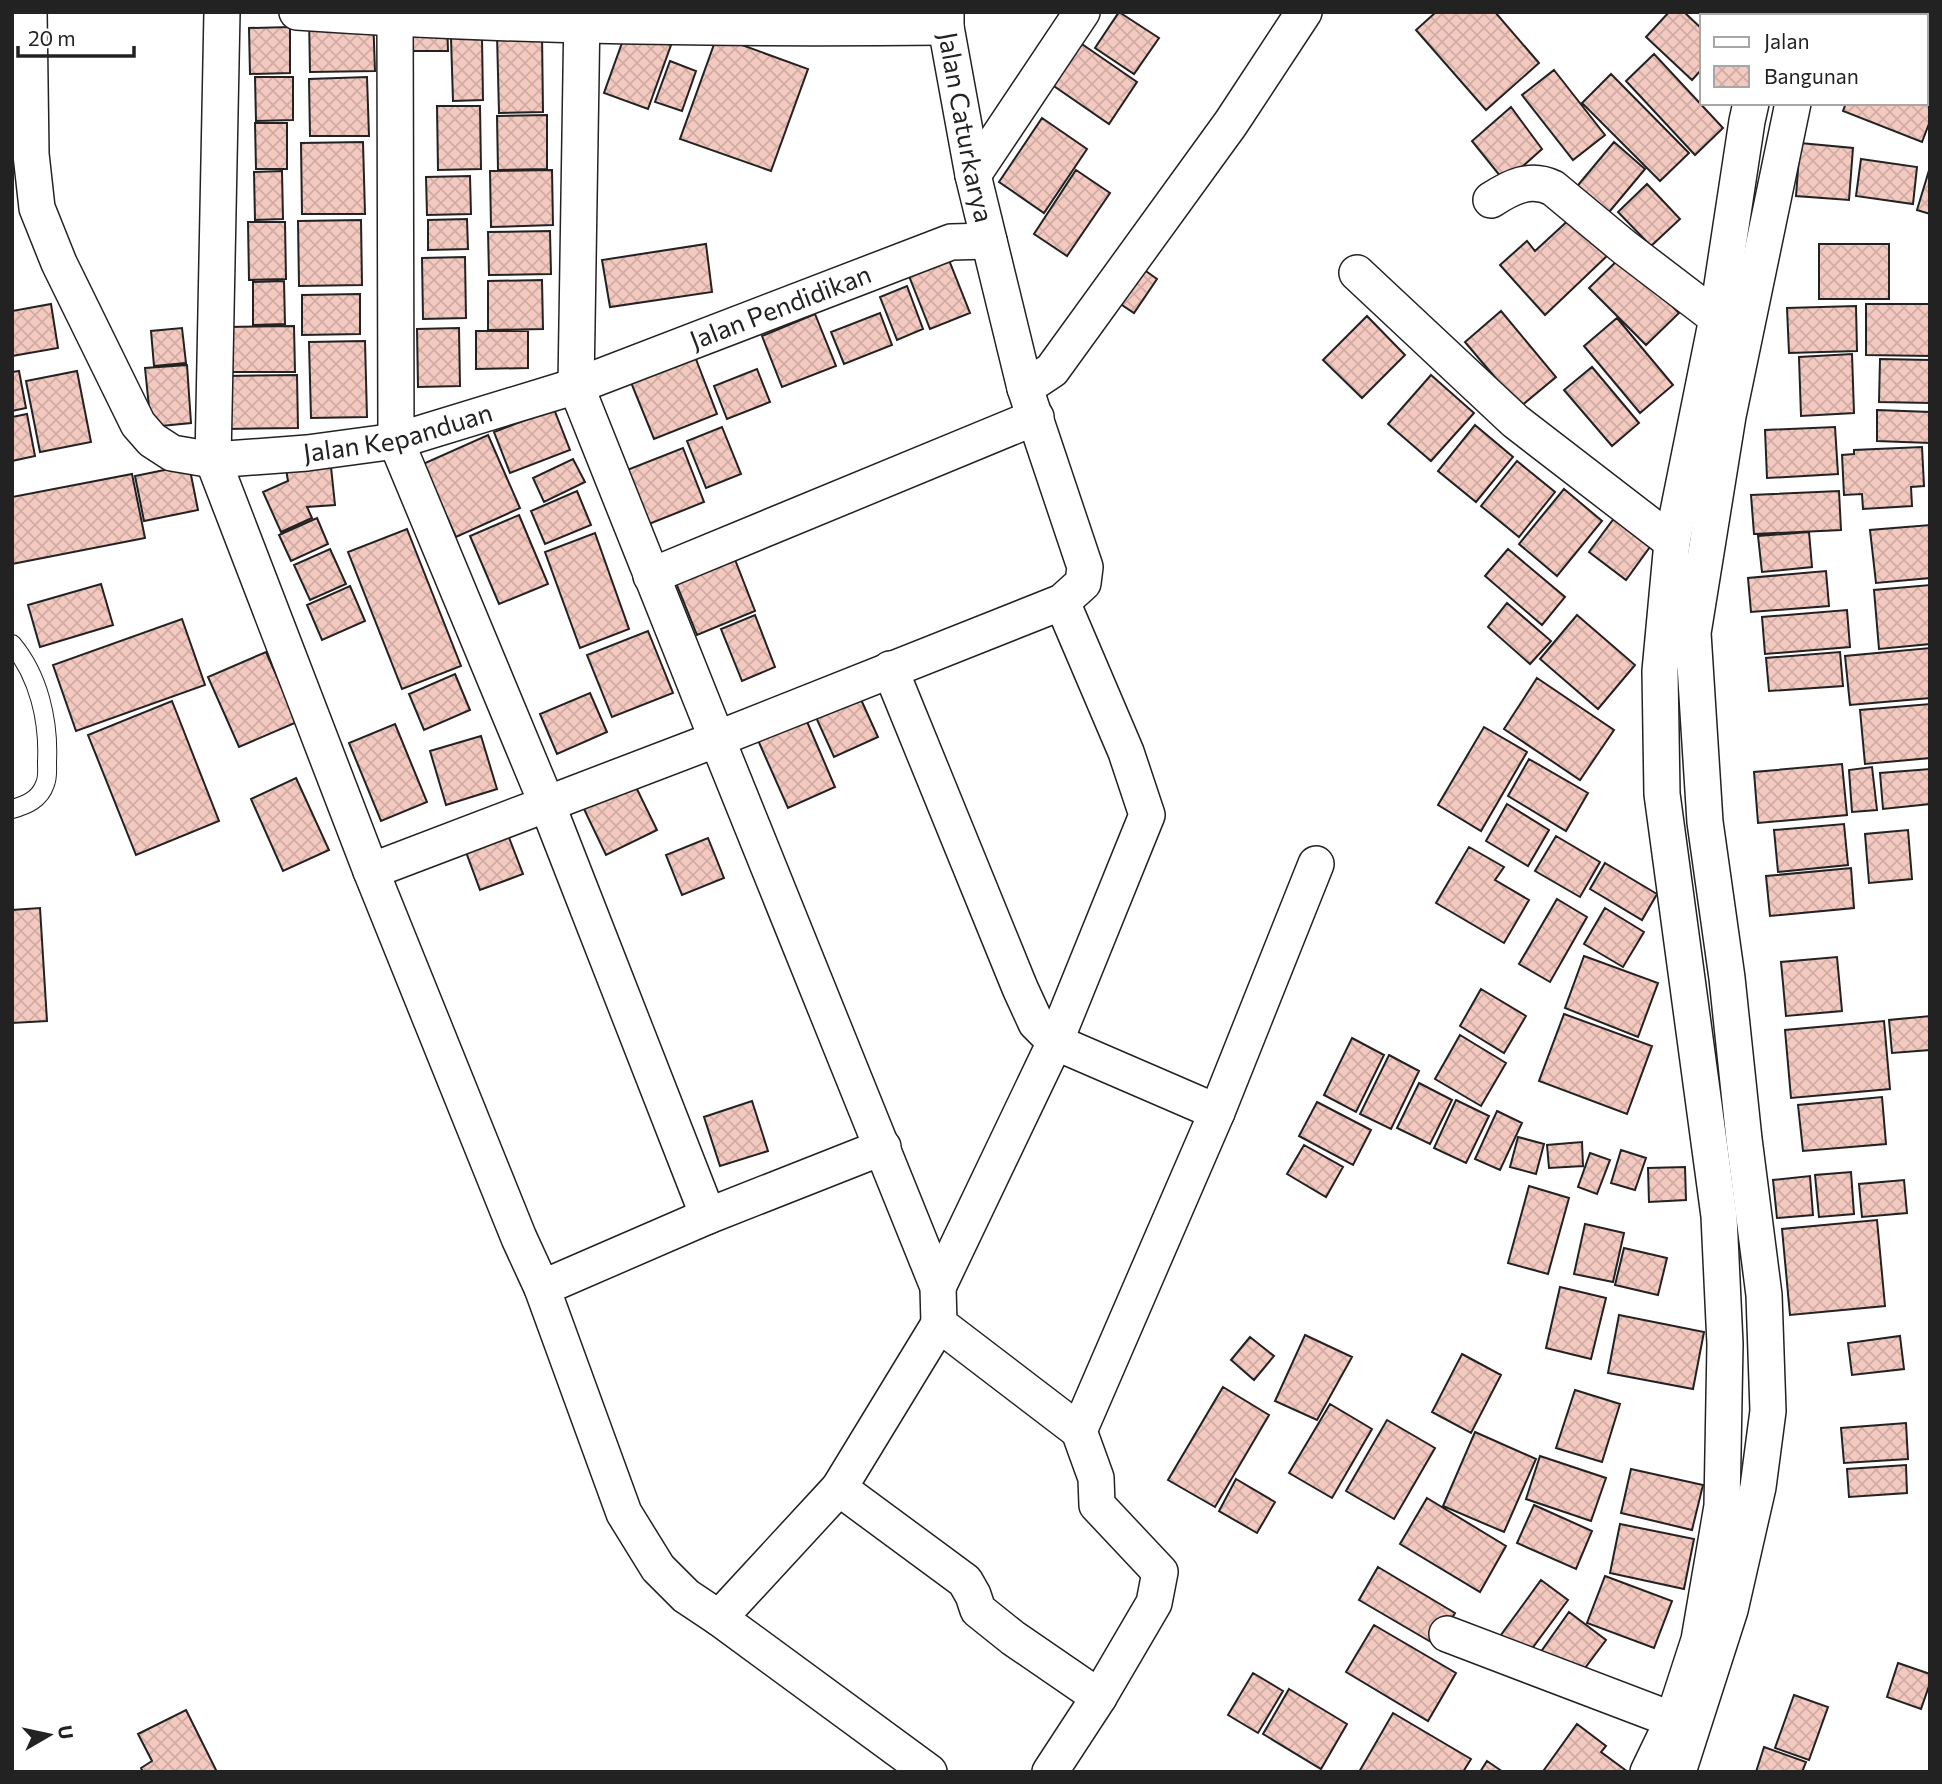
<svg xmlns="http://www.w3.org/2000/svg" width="1942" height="1784" viewBox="0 0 1942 1784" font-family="Commissioner,sans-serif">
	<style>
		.building { fill: url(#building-cross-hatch); stroke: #222; stroke-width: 2 }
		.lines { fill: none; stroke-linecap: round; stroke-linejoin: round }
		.service-casing { stroke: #222; stroke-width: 20 }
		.minor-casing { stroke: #222; stroke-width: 38 }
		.service { stroke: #fff; stroke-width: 18 }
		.minor { stroke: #fff; stroke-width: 35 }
		.labels { text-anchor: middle; stroke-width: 5; stroke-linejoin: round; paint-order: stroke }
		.street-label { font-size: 26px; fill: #222; stroke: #fff }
	</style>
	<defs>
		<pattern id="building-cross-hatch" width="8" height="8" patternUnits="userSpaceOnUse" patternTransform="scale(1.75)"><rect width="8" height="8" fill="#f3c9c0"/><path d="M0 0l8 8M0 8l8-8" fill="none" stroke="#d0aca5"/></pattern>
	</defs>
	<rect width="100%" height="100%" fill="#fff"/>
	<!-- building -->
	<path class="building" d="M1119,12L1159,38L1134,74L1095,48Z
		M1436,12H1495L1539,63L1486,110L1416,30Z
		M1669,12H1684L1702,29V69L1692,80L1646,37Z
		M1698,12H1762L1759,16H1702Z
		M1835,12H1874L1872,16H1833Z
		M1890,12H1900L1907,16H1889Z
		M373,14L375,71L310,72L309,16Z
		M403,18H447L448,51H403Z
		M1926,25L1930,26V74L1926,73Z
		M290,27V73L250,74L249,28Z
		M627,29L671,45L648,109L604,93Z
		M542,34L543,112L499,113L497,35Z
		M717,36L808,69L771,171L680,139Z
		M451,38H482L483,100L453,101Z
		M1076,40L1137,82L1109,124L1048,82Z
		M1654,54L1723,128L1695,155L1626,81Z
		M670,61L696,71L682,111L655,102Z
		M1554,70L1605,135L1573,160L1522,95Z
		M1611,74L1689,153L1660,181L1582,103Z
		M255,77H293V120L256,121Z
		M367,77L369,136H310L309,79Z
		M1926,93L1930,95V121L1922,142L1843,111L1846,103H1926Z
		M437,106H480L481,169L438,170Z
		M1511,107L1542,149L1505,182L1472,141Z
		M547,115V169L498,170L497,116Z
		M1042,118L1087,149L1044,213L999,182Z
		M255,123H287V169H256Z
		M363,142L365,214H302L301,143Z
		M1614,142L1645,169L1605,217L1574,190Z
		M1800,143L1853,148L1849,200L1796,196Z
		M1861,159L1917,167L1913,204L1856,196Z
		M1930,167V214L1917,210Z
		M552,170L553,225L491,227L490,171Z
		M1076,170L1110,193L1067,256L1034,234Z
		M282,171L283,219L255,220L254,172Z
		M470,176L471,214L427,215L426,177Z
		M1647,184L1680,219L1651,246L1618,212Z
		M1573,216L1608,255L1545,315L1500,265L1527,241L1535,251Z
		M467,219L468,249L428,250V220Z
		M361,220L362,285L299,286L298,221Z
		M248,222H285L286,279L249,280Z
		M550,231L551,274L489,275L488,232Z
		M706,244L712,292L610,307L602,260Z
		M1819,244H1889V299H1819Z
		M945,250L970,313L930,329L905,266Z
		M1622,256L1679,313L1646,345L1589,288Z
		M465,257L466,318L423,319L422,258Z
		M1136,264L1157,279L1134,313L1113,299Z
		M542,280L543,329L488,330V281Z
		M284,281L285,324L253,325V282Z
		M907,286L923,329L897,340L880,297Z
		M360,294V334L302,335V295Z
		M51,304L58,348L12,356V311Z
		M1866,304H1930V356L1866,355Z
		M1856,306L1857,351L1789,353L1787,308Z
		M1501,311L1556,377L1520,407L1465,342Z
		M880,313L892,345L844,364L831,332Z
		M815,314L836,366L782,387L762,336Z
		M1367,316L1405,355L1362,398L1323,360Z
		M1617,318L1673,385L1640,413L1584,346Z
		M294,326L295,372H229L228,327Z
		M182,328L186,363L154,366L151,331Z
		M459,328L460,386L418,387L417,329Z
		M476,331H528V368L476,369Z
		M365,341L367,417L311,418L309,342Z
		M694,354L717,414L654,439L630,380Z
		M1852,354L1854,413L1801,416L1799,357Z
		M1880,359L1930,360V403L1879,402Z
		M187,365L191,423L151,427L145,368Z
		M1592,367L1639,423L1612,446L1564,390Z
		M757,369L770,402L727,419L714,386Z
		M19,371L26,408L12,411V372Z
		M77,371L91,442L40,452L26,381Z
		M297,375L298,428L227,429L226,376Z
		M1431,375L1474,413L1431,461L1388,424Z
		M554,409L570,450L510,473L494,432Z
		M1877,410L1930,412V443L1877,441Z
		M27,414L35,456L12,461V417Z
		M1475,425L1513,457L1476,502L1438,471Z
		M722,427L741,474L706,488L687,441Z
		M1835,427L1838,474L1767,478L1765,430Z
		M488,435L520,508L456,537L423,464Z
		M1922,447L1924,486L1911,487L1912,506L1863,509L1862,494L1844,495L1842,455L1854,454V450Z
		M683,448L704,502L649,524L627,470Z
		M573,459L585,482L544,502L533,478Z
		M1517,461L1555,492L1519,537L1481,506Z
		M285,463L331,467L335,505L307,507L312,518L281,532L263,492L288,481Z
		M189,465L198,510L144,521L135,476Z
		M132,474L145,538L12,564V497Z
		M1564,489L1602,521L1557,576L1519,544Z
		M577,491L591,525L545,544L531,511Z
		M1839,491L1841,530L1754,534L1751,495Z
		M1618,513L1655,540L1626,580L1589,552Z
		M519,515L548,584L499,604L470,536Z
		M317,518L328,544L291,561L279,535Z
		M1930,525V578L1876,583L1870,530Z
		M407,529L461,666L402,689L348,552Z
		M1809,532L1812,567L1762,572L1758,536Z
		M595,533L629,629L580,648L545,552Z
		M725,534L755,611L697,635L666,558Z
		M330,549L346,584L310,600L294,565Z
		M1508,549L1565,597L1542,625L1485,576Z
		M1826,571L1829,606L1751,612L1748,578Z
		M101,584L113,625L40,647L28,605Z
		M1930,585V644L1879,649L1874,590Z
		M350,586L365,621L322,640L307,605Z
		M1507,603L1551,641L1530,664L1488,627Z
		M1847,610L1850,647L1765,654L1762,617Z
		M755,615L775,667L742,681L721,629Z
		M1577,615L1635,665L1598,709L1540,659Z
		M182,619L205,685L76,731L53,665Z
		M648,631L673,693L612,717L587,655Z
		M1930,648V698L1850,705L1845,656Z
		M266,652L297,722L239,747L208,677Z
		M1840,652L1843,686L1769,691L1766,658Z
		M455,674L470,710L424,730L409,694Z
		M1537,678L1614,730L1580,780L1504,729Z
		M590,693L607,732L557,754L540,714Z
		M858,693L878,737L834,757L814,713Z
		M172,701L219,821L136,855L88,735Z
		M1930,704V758L1865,764L1860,710Z
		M805,717L835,787L788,808L757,738Z
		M395,724L427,802L381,821L349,743Z
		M1484,727L1527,752L1481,831L1438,805Z
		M481,736L497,789L446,805L430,751Z
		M1529,759L1588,793L1566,831L1508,796Z
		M1842,764L1847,815L1758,823L1754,772Z
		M1872,767L1877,810L1852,812L1849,770Z
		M1930,769V804L1883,809L1880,773Z
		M296,778L329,850L283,871L251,799Z
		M634,783L657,830L606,855L583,807Z
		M1507,804L1549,830L1528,866L1486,841Z
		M1844,824L1848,865L1778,872L1774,830Z
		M1908,830L1912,879L1869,883L1865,834Z
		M508,835L523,874L480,890L466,852Z
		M1556,836L1600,862L1580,897L1535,871Z
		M708,838L724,878L682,895L666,855Z
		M1469,847L1504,867L1495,880L1529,900L1504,943L1436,903Z
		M1605,863L1657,894L1642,920L1590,889Z
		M1851,868L1854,908L1770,916L1766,876Z
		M1557,899L1587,917L1550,982L1519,964Z
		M40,908L47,1021L12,1023V910Z
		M1605,908L1644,932L1623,967L1584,944Z
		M1584,956L1658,983L1638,1037L1565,1008Z
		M1837,957L1842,1011L1786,1016L1781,962Z
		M1481,989L1526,1016L1504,1053L1460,1026Z
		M1564,1014L1652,1046L1627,1114L1539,1081Z
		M1930,1016V1050L1892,1053L1889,1020Z
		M1884,1021L1890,1089L1791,1098L1785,1030Z
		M1460,1035L1506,1063L1481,1106L1435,1079Z
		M1352,1038L1384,1055L1356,1112L1324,1095Z
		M1389,1055L1419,1071L1391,1129L1360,1114Z
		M1419,1083L1452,1100L1430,1144L1397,1128Z
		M1882,1097L1886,1144L1803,1151L1798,1105Z
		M1456,1100L1489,1116L1466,1163L1434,1148Z
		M752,1101L768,1151L720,1166L704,1117Z
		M1317,1102L1371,1130L1353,1165L1299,1136Z
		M1497,1111L1522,1123L1500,1170L1475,1159Z
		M1518,1137L1544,1144L1536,1174L1510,1167Z
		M1582,1142L1583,1166L1549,1168L1547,1145Z
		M1304,1145L1343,1167L1326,1197L1287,1174Z
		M1621,1150L1646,1158L1635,1190L1611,1183Z
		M1590,1153L1610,1160L1597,1194L1578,1187Z
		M1685,1167L1686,1200L1649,1202L1648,1168Z
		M1851,1172L1854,1214L1819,1217L1815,1175Z
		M1810,1176L1813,1215L1777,1218L1773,1180Z
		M1904,1180L1907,1213L1862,1217L1859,1184Z
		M1529,1186L1569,1198L1548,1274L1508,1263Z
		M1877,1220L1885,1306L1790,1315L1782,1229Z
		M1585,1224L1624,1233L1613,1282L1574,1274Z
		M1624,1248L1667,1258L1658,1295L1615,1285Z
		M1560,1287L1606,1298L1591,1359L1546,1348Z
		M1619,1315L1704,1332L1693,1389L1608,1373Z
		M1305,1335L1352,1357L1317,1420L1275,1401Z
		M1900,1336L1904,1369L1852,1375L1848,1343Z
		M1250,1337L1274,1356L1254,1380L1231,1360Z
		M1462,1354L1501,1375L1471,1433L1432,1412Z
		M1223,1387L1269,1415L1215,1507L1168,1480Z
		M1575,1390L1620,1404L1602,1462L1556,1448Z
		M1330,1404L1372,1429L1332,1498L1289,1473Z
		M1387,1420L1435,1448L1394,1519L1346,1491Z
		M1906,1423L1908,1459L1844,1463L1841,1428Z
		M1475,1432L1536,1459L1504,1532L1443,1506Z
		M1540,1456L1606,1478L1591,1521L1526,1499Z
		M1906,1465L1907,1493L1849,1497L1847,1469Z
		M1631,1469L1703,1485L1692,1530L1621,1513Z
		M1236,1479L1275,1502L1257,1533L1219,1511Z
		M1427,1498L1506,1546L1480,1592L1400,1544Z
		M1534,1505L1592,1531L1576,1569L1517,1543Z
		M1620,1524L1694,1539L1684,1589L1610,1573Z
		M1378,1567L1455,1613L1436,1645L1359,1600Z
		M1605,1576L1672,1601L1654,1648L1587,1623Z
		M1541,1580L1568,1600L1525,1658L1498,1639Z
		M1569,1612L1606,1640L1576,1680L1540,1653Z
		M1374,1625L1456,1673L1428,1721L1346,1672Z
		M1898,1663L1930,1674V1683L1921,1709L1887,1697Z
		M1253,1673L1283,1691L1258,1733L1228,1715Z
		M1289,1689L1347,1724L1321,1769L1263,1734Z
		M1794,1695L1828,1707L1809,1760L1775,1748Z
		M186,1710L217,1772H143L141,1768L152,1761L138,1734Z
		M1393,1713L1471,1759L1463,1772H1359Z
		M1577,1724L1606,1746L1601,1752L1628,1772H1547L1544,1770Z
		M1764,1747L1806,1762L1802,1772H1756Z
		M1487,1761L1503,1772H1480Z"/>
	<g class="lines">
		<!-- service casing -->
		<g class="service-casing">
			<path id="service" d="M12,644C39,676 49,721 47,762C47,769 48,778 45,784C40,799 27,805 12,809"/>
		</g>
		<!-- minor casing -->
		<g class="minor-casing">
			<g id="minor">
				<path id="s1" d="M29,12L31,154L37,208L59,263L138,424L152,440L172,453L213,460L307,453L396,441L576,386L951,242L989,241"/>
				<path d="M222,12L213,460L371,871L547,804L708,1216"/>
				<path d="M297,12C513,27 729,29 946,27"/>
				<path d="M395,12L396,441L547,804L717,739L576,386L582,12"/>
				<path id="s2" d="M946,12V27L973,175L1025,388L1085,567L1083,583L1062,602L717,739L938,1287L939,1324L1079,1431L1096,1478L1097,1505L1160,1572L1154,1603L1099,1697L1050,1772"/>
				<path d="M1774,16L1775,12"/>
				<path d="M1817,16L1818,12"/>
				<path d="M973,175L1082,12"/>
				<path d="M1491,200C1511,187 1530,177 1553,188L1624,247L1717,318"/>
				<path d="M1357,273L1515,421L1672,542"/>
				<path d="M1025,388L1052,370L1231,123L1304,12"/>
				<path d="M651,576L1036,417"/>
				<path d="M890,669L1020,988L1036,1023L1055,1042L1147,815L1126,752L1062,602"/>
				<path d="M371,871L519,1238L542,1288L624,1513L658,1568L686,1596L719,1618L929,1772"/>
				<path d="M938,1287L1055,1042L1217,1112"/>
				<path d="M542,1288L708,1216L883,1147"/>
				<path d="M1079,1431L1217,1112L1316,864"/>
				<path d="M839,1488L965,1581L973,1595L978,1610L1013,1638L1099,1697"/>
				<path d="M719,1618L839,1488L939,1324"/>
				<path d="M1447,1634L1673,1720"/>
				<path d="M1648,1772L1673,1720L1699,1640L1722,1506L1725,1344L1719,1216L1662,794L1660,671L1672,542L1717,318L1747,121L1751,103"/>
				<path d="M1678,1772L1730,1610L1758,1487L1768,1411L1764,1295L1744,1139L1727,978L1705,822L1693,633L1728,416L1793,103"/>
			</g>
		</g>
		<!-- service -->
		<use href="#service" class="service"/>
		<!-- minor -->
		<use href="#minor" class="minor"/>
	</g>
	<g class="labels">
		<!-- street labels -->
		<g class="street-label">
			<text dy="9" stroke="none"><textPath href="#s2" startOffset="117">Jalan Caturkarya</textPath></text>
			<text dy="9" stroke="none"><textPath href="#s1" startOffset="1113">Jalan Pendidikan</textPath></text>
			<text dy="9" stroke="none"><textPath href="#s1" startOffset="709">Jalan Kepanduan</textPath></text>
		</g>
	</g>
	<!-- border -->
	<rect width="1942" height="1784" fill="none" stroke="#222222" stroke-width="28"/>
	<!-- legend -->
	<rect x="1700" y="14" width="228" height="91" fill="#ffffff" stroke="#a7a7a7" stroke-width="2"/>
	<rect x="1714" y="37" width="35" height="10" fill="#ffffff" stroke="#a7a7a7" stroke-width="2"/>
	<text x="1764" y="49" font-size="21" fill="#222222">Jalan</text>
	<rect x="1714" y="66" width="35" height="21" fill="url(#building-cross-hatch)" stroke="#a7a7a7" stroke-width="2"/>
	<text x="1764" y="84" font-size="21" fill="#222222">Bangunan</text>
	<!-- north arrow -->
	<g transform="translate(49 1735) rotate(81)" stroke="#ffffff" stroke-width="5" paint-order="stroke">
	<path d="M0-5L12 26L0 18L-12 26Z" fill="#222222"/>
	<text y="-10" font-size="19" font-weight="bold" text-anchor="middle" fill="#222222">U</text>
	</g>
	<!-- scale -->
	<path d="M18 46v10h116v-10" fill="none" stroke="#222222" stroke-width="3.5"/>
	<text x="28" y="46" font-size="21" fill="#222222" stroke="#ffffff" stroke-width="5" paint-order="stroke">20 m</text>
</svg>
